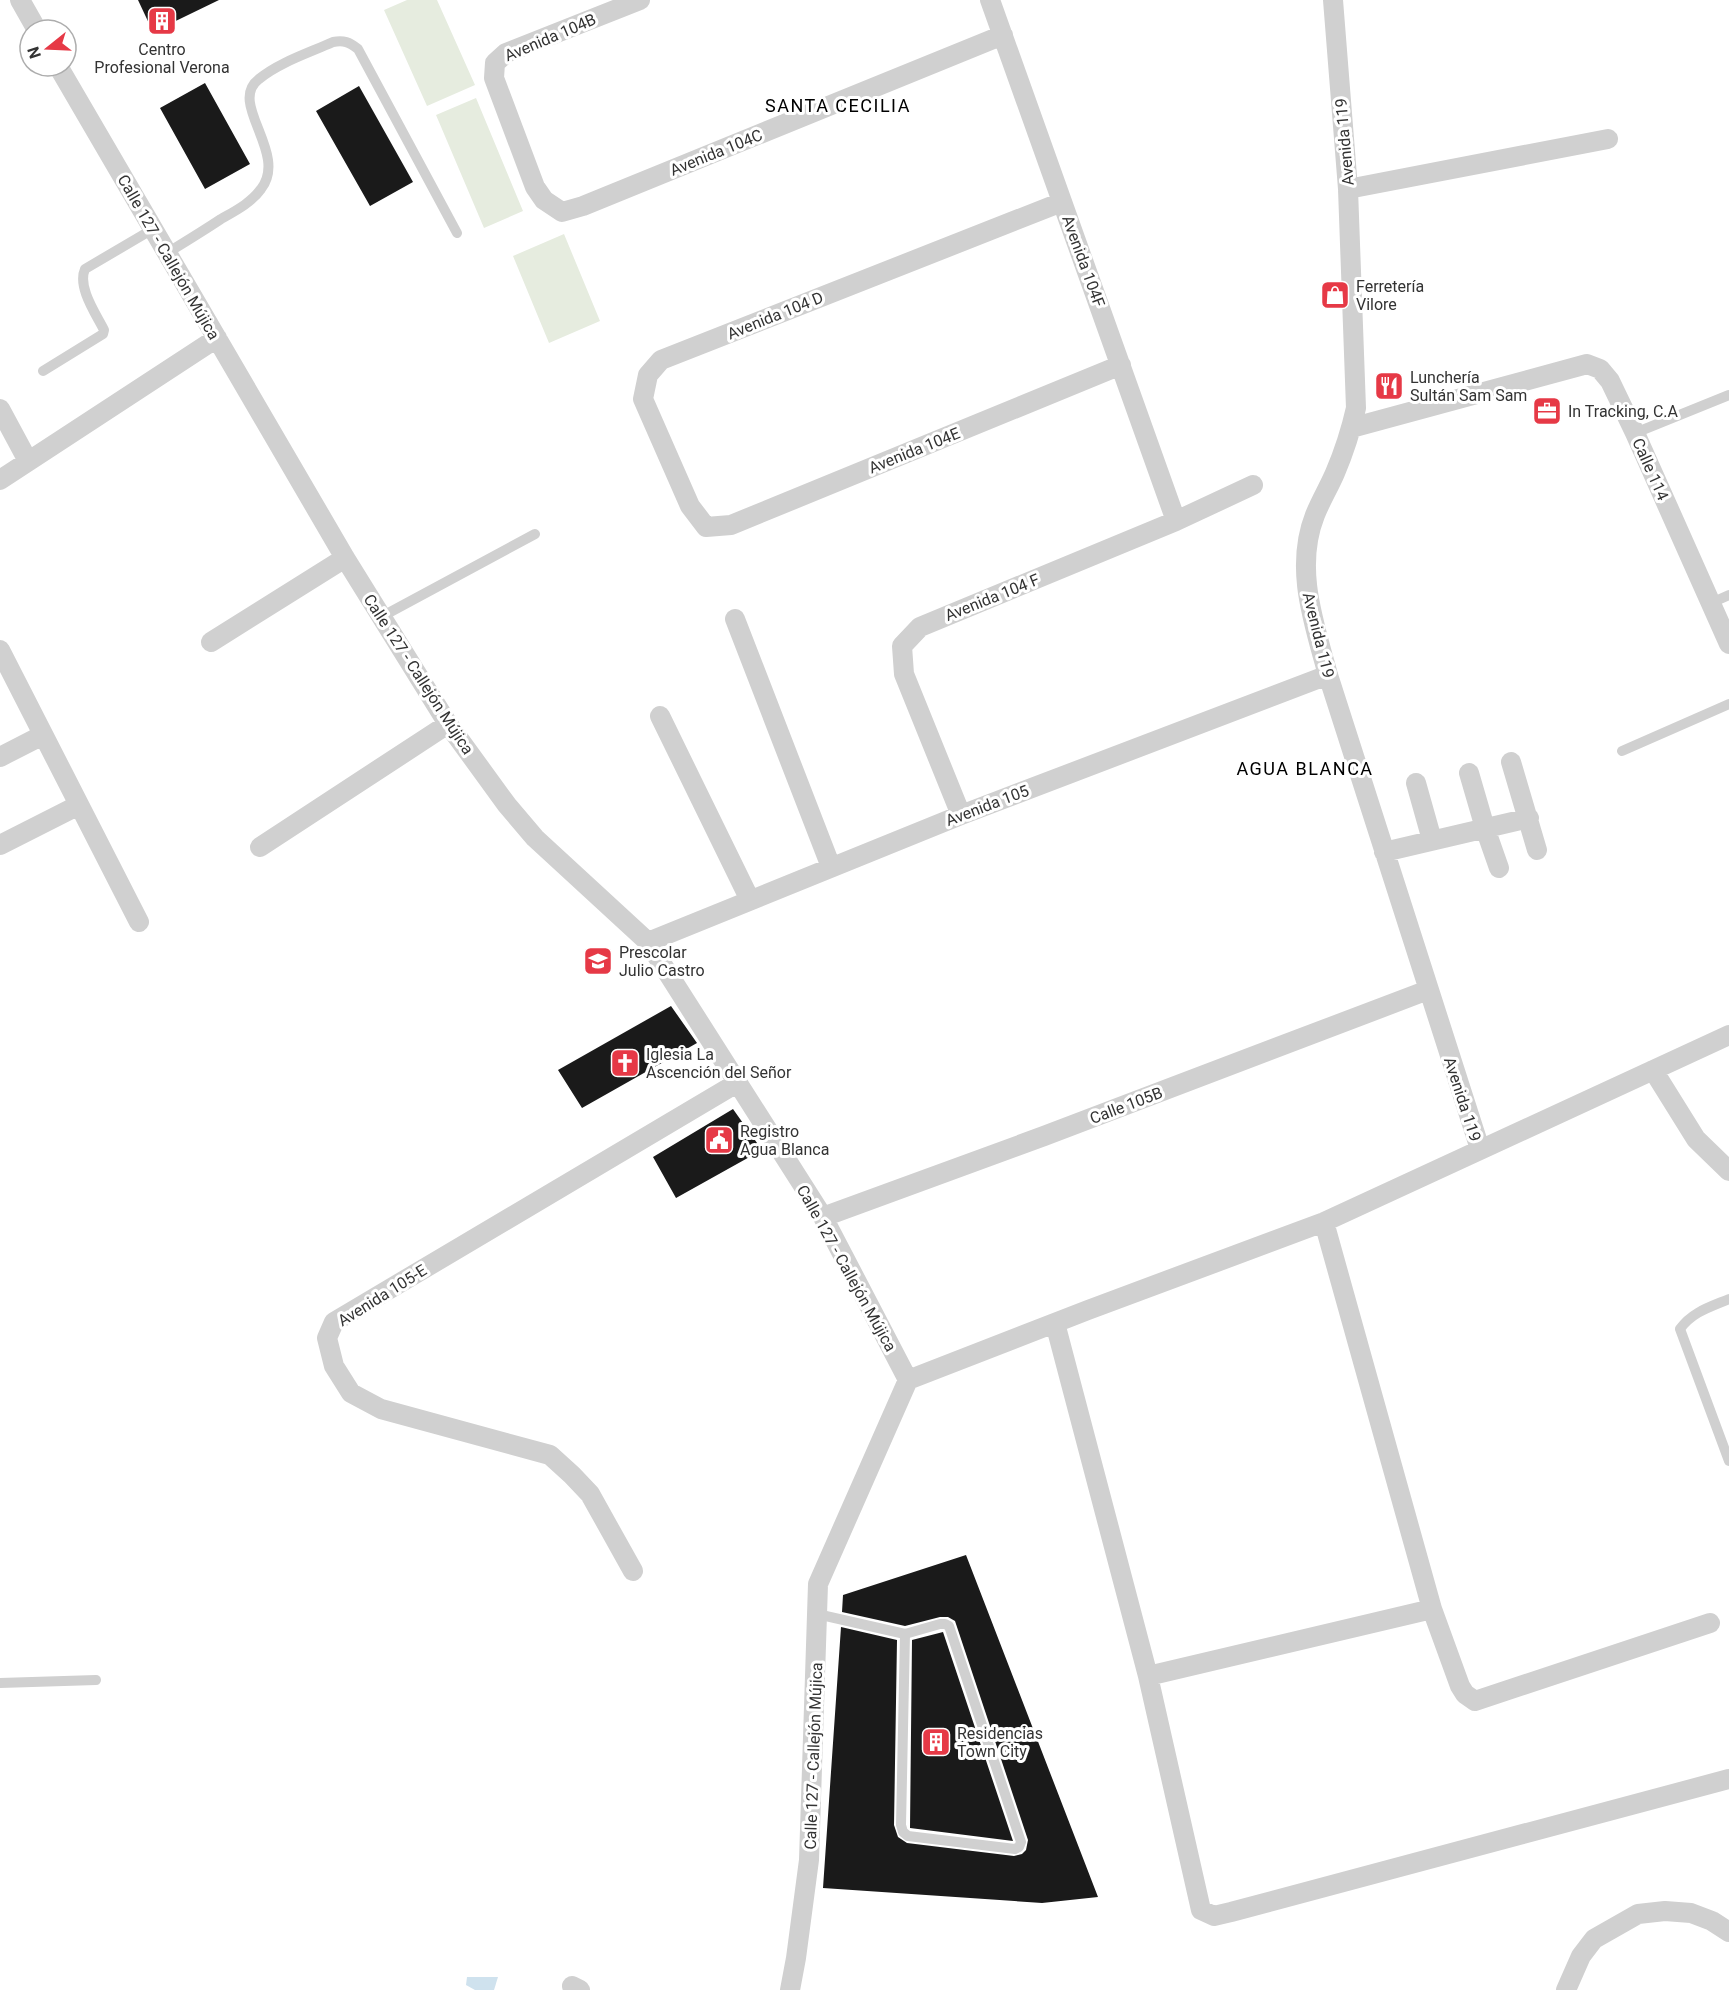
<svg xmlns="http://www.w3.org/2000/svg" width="1729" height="1990" viewBox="0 0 1729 1990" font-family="Roboto,sans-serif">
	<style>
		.green { fill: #e6ecdf }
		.water { fill: #cfe2ee }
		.building { fill: #1a1a1a }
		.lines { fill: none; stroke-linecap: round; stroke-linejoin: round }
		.lane { stroke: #d0d0d0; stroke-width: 10 }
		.street { stroke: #d0d0d0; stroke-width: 20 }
		.labels { text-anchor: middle; stroke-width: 6; stroke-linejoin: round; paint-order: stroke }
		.street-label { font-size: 16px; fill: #333; stroke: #fff }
		.poi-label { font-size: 16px; fill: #333; stroke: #fff; text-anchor: start }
		.neighbourhood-label { font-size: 18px; letter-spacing: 1.5px; fill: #000; stroke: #fff }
	</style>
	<rect width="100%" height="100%" fill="#fff"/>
	<!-- green -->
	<path class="green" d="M407,0H437L475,85L427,106L384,10Z
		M476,98L523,211L484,228L436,115Z
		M564,234L600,321L549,343L513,256Z"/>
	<!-- water -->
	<path class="water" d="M467,1977H498L494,1990H475L466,1985Z"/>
	<!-- building -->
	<path class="building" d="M138,0H219L153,32Z
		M205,83L250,164L205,189L160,108Z
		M359,86L413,182L370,206L316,111Z
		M671,1006L697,1043L582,1108L558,1070Z
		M733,1109L762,1150L676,1198L653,1157Z
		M966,1555L1098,1897L1042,1903L823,1888L841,1627L897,1640L894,1825L898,1837L907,1843L1014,1856L1022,1854L1026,1850L1028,1840L955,1621L948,1617H940L905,1626L842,1612L843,1595Z
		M943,1632L1013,1841L910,1828L912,1640Z"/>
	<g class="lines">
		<!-- lane -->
		<path class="lane" d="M167,253C185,242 203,231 221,219C235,211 251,203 261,189C289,153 227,103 259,79C280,62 309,53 333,42C344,40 349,42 358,49L457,233
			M43,371L103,334L104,330C96,314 77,287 85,269L153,229
			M1635,433L1729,395
			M1711,603L1729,595
			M381,617L535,534
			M1622,751L1729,704
			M1729,1299C1710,1307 1692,1312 1680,1329L1729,1461
			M817,1614L905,1634L940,1624H945L949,1626L1021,1842L1019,1847L1015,1849L908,1836L903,1832L901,1825L905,1634
			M0,1683L96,1680"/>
		<!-- street -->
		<path class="street" d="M20,0L37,30
			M640,0L506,53L495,63L494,78L535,187L544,200L562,212L583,206L1003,35
			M990,0L1176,521
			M1333,0L1348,189L1356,408C1351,430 1344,452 1335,473C1329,487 1321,500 1315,515C1294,568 1314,623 1328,675L1480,1149
			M58,66L345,558L448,724L507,805L535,838L648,942L823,1217L908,1380L818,1584L809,1860L796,1958L790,1990
			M1348,189L1608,139
			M1062,202L661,360L648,375L643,399L690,506L706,527L731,525L1121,365
			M0,409L28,461
			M1351,428L1587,364L1600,369L1610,381L1635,433L1729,644
			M0,480L217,338
			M735,619L831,867
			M211,642L345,558
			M0,650L139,922
			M660,716L750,900
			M0,757L43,735
			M1511,762L1537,850
			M1469,773L1485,828L1499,868
			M1416,783L1432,840
			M961,815L904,674L902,646L920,627L1176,521L1253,485
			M0,845L79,805
			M260,847L448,724
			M1384,852L1529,818
			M648,942L961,815L1328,675
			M1653,1070L1696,1139L1729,1171
			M823,1217L1044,1136L1428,990
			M1055,1323L1148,1676L1201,1910L1214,1916L1231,1912L1729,1779
			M908,1380L1088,1310L1324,1222L1729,1035
			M633,1571L590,1494L572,1475L550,1455L381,1409L351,1393L334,1366L327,1338L334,1322L737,1083
			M1432,1609L1460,1686L1465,1694L1475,1701L1710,1623
			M1148,1676L1432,1609L1324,1222
			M572,1986L580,1990
			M1566,1990L1581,1956L1594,1939L1638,1914L1665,1911L1691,1913L1712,1921L1729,1932"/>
	</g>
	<!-- icons -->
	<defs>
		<g id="building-square" transform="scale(1.5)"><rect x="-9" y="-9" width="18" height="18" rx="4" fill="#e63946" stroke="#fff"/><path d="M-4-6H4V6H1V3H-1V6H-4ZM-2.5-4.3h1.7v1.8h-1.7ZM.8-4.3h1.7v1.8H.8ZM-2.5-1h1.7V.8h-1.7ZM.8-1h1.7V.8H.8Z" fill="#fff"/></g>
		<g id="shop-square" transform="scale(1.5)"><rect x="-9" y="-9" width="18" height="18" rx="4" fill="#e63946" stroke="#fff"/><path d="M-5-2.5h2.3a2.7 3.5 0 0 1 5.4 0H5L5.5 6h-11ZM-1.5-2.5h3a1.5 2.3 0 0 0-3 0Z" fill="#fff"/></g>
		<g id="restaurant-square" transform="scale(1.5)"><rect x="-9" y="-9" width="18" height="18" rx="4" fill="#e63946" stroke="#fff"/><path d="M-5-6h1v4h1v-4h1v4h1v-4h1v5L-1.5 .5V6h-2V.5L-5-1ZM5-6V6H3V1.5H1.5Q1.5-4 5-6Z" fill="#fff"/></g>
		<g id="office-square" transform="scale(1.5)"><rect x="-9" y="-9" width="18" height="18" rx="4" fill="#e63946" stroke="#fff"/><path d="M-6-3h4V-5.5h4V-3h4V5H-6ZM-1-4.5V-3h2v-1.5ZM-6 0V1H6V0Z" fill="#fff"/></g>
		<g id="school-square" transform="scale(1.5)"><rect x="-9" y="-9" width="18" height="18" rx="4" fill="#e63946" stroke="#fff"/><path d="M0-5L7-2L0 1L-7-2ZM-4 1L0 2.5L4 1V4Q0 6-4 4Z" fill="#fff"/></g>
		<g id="church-square" transform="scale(1.5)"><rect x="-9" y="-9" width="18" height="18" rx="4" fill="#e63946" stroke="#fff"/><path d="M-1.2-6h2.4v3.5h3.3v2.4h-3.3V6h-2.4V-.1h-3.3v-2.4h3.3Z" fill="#fff"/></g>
		<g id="civic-square" transform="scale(1.5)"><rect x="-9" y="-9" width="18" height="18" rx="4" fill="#e63946" stroke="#fff"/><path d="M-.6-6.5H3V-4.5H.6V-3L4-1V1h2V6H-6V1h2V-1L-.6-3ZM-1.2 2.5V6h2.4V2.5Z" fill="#fff"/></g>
	</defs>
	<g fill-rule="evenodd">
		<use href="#building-square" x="162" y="21"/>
		<use href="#shop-square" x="1335" y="295"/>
		<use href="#restaurant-square" x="1389" y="386"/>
		<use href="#office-square" x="1547" y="411"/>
		<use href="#school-square" x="598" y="961"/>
		<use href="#church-square" x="625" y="1063"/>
		<use href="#civic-square" x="719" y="1140"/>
		<use href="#building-square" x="936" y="1742"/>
	</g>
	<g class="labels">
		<!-- street labels -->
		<g class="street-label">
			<text transform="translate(550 37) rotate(-23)" y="6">Avenida 104B</text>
			<text transform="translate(1344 142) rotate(-95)" y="6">Avenida 119</text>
			<text transform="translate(716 152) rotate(-22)" y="6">Avenida 104C</text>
			<text transform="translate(169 257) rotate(60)" y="6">Calle 127 - Callejón Mújica</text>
			<text transform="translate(1084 261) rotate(70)" y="6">Avenida 104F</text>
			<text transform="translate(775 315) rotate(-22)" y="6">Avenida 104 D</text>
			<text transform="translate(914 450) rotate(-22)" y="6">Avenida 104E</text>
			<text transform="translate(1651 469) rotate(66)" y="6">Calle 114</text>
			<text transform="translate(992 597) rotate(-22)" y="6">Avenida 104 F</text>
			<text transform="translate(1319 635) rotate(76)" y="6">Avenida 119</text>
			<text transform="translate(419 674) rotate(57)" y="6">Calle 127 - Callejón Mújica</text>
			<text transform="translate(987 805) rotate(-21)" y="6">Avenida 105</text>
			<text transform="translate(1463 1099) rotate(72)" y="6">Avenida 119</text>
			<text transform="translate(1126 1105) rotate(-21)" y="6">Calle 105B</text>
			<text transform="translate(847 1268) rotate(61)" y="6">Calle 127 - Callejón Mújica</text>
			<text transform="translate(382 1295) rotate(-32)" y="6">Avenida 105-E</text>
			<text transform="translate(813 1756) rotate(-88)" y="6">Calle 127 - Callejón Mújica</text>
		</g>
		<!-- poi labels -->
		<g class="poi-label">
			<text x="162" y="55" text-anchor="middle">Centro<tspan x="162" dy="18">Profesional Verona</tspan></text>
			<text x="1356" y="292">Ferretería<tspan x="1356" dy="18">Vilore</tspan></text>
			<text x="1410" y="383">Lunchería<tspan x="1410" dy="18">Sultán Sam Sam</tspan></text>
			<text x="1568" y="417">In Tracking, C.A</text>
			<text x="619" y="958">Prescolar<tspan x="619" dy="18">Julio Castro</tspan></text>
			<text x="646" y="1060">Iglesia La<tspan x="646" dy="18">Ascención del Señor</tspan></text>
			<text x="740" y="1137">Registro<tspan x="740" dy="18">Agua Blanca</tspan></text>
			<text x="957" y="1739">Residencias<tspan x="957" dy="18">Town City</tspan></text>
		</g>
		<!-- neighbourhood labels -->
		<g class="neighbourhood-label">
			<text x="838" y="112">SANTA CECILIA</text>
			<text x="1305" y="775">AGUA BLANCA</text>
		</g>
	</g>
	<!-- north arrow -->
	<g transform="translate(48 48) rotate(252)"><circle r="28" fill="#ffffff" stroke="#adadad" stroke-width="1.5"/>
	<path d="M0-4.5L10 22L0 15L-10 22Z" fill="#e63946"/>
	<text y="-9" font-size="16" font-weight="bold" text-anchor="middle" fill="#333333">N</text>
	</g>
</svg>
